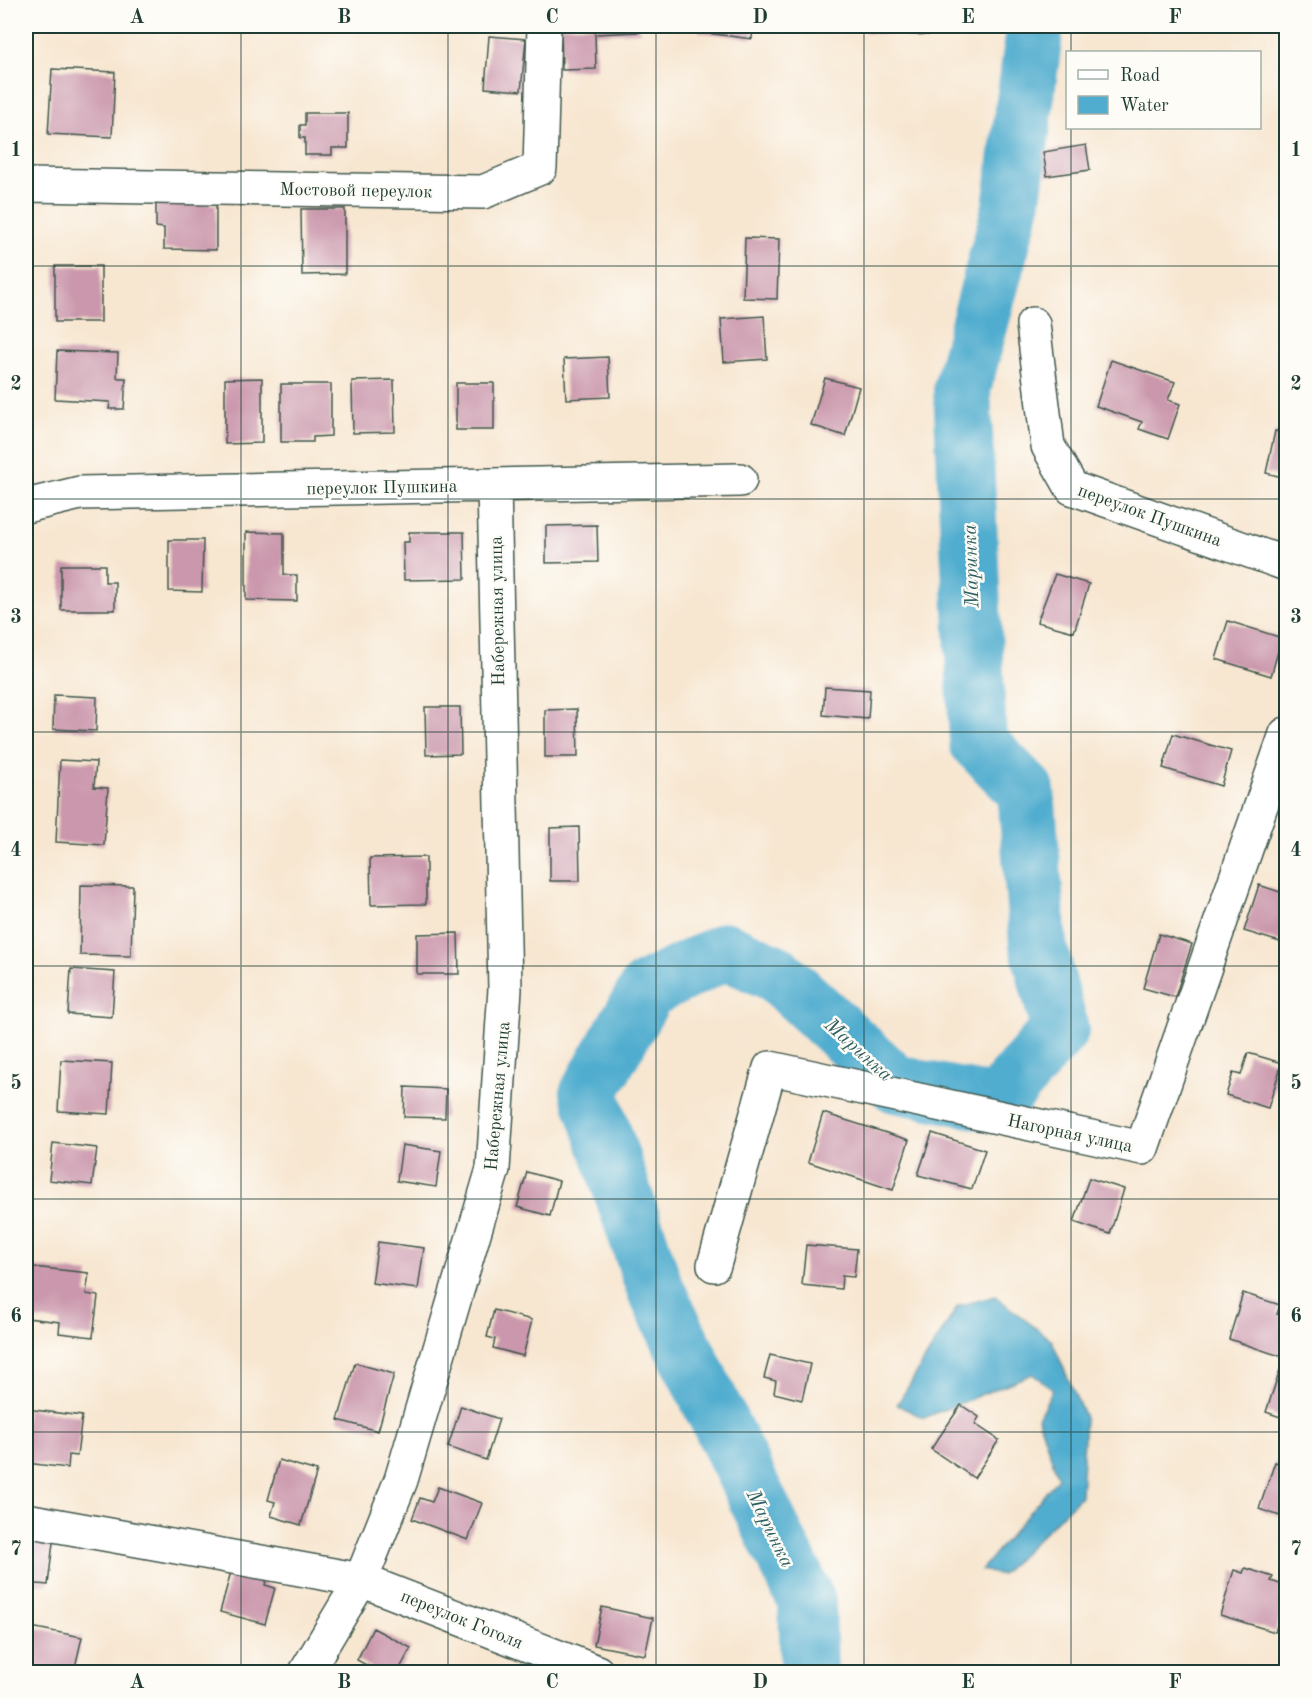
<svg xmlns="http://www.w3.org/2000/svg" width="1312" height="1698" viewBox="0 0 1312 1698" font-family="'Old Standard TT',serif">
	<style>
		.water { fill: #51adcf; stroke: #387582; stroke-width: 1.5 }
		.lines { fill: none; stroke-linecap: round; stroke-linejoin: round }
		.river { stroke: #51adcf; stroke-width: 58 }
		.building { fill: #ca97ac }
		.minor-casing { stroke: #3f564b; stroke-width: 36 }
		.minor { stroke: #fff; stroke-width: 33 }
		.grid { fill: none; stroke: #1f3d34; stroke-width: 1.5; stroke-opacity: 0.55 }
		.labels { text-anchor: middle; stroke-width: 5; stroke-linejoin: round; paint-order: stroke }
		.street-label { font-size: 18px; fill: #1f3d34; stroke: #fdfcf7 }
		.water-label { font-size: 20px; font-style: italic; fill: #2e5f62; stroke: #fdfcf7 }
		.neatline { fill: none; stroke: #1f3d34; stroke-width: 2 }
		.grid-label { font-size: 20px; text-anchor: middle; font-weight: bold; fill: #1f3d34 }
	</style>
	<rect width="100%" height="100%" fill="#fdfcf7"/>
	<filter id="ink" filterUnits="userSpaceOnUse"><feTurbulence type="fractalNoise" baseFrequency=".0167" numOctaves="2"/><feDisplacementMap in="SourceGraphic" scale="12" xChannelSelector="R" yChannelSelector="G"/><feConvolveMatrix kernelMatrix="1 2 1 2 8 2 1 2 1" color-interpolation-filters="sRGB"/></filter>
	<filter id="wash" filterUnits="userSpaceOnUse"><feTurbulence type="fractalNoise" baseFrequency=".008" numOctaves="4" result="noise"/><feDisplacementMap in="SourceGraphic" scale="24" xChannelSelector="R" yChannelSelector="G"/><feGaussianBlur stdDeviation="1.35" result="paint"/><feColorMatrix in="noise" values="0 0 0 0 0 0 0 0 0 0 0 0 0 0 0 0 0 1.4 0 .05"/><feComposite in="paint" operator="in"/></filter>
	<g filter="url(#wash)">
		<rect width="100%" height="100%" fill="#f7e6d0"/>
		<!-- water -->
		<path class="water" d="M995,1296L1052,1341L1085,1418L1081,1496L1001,1575L981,1570L1058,1478L1038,1418L1053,1389L1032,1374L924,1418L897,1405L958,1306Z"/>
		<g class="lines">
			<!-- river -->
			<path class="river" d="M809,1672L807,1602L654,1286L589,1092L647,990L726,951L777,974L896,1084L996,1104L1060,1029L1038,945L1026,791L978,742L962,389L1011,207L1035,26"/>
		</g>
		<g id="blocks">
			<!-- building -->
			<path class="building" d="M561,26H639L640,32L595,34L596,69L562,70Z
				M700,26H753L752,39L699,32Z
				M867,26H928V35L866,33Z
				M489,36L526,39L521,91L485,88Z
				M52,69L115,72L112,137L48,134Z
				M305,113H348V148H332V155H305V138H300V125H305Z
				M1086,145L1090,170L1047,176L1043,152Z
				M156,204H216V250L164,249V228L156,227Z
				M301,209H345V274L302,275Z
				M745,238L779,239L777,299L743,298Z
				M55,266H101V322H55Z
				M764,316L767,359L724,362L721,319Z
				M57,351L118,353L117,378H126L124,409H109L110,402L55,399Z
				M1286,352V378L1280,377Z
				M608,357L610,397L566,399L564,359Z
				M1111,360L1175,382L1168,400L1180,404L1168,439L1139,429L1142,422L1096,406Z
				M262,378V443L225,444V379Z
				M825,378L859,387L845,436L811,425Z
				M394,380L395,432L353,433L352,381Z
				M456,383H494V430H456Z
				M281,384H331V436L313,437V442H281Z
				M1275,431L1286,433V478L1266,473Z
				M597,525L598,562L546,563V526Z
				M246,532L284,533V575H297V601L246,600Z
				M409,532H464L465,579L404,580L403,542H409Z
				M169,540H203L202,592L169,591Z
				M61,565H105V582H115V610H61Z
				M1055,574L1089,584L1074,632L1037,622Z
				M1228,621L1282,638L1271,676L1216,659Z
				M825,687L870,690L868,719L823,715Z
				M54,695L97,697L96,731L53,729Z
				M425,707H460L461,754L426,755Z
				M577,709L578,757H545V710Z
				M1173,734L1231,751L1221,786L1163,768Z
				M60,760L96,762L94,787L108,788L104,845L56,842Z
				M579,827L580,881H550V828Z
				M426,857V904L371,905L370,858Z
				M81,885L133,886L131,956L80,955Z
				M1259,885L1286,894V920L1280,942L1244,931Z
				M458,933L459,974H417V934Z
				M1159,934L1192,944L1175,997L1143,988Z
				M71,969L115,972L112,1017L68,1014Z
				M1248,1053L1282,1063L1268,1108L1226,1095L1233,1073L1241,1075Z
				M61,1060L112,1063L109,1114L58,1111Z
				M405,1087L446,1089L445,1118L404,1117Z
				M823,1113L909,1140L893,1190L808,1162Z
				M932,1133L985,1150L972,1189L918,1175Z
				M53,1143L97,1148L92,1185L49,1180Z
				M402,1145L441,1151L436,1187L397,1181Z
				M527,1172L559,1181L550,1216L517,1207Z
				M1089,1178L1124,1189L1110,1234L1074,1222Z
				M378,1242L424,1248L418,1289L372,1283Z
				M806,1245L857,1249L854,1277L842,1276L841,1289L802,1285Z
				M33,1267L89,1273L86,1294L98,1296L93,1337L59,1333L60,1322L27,1318Z
				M1243,1293L1280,1305L1277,1314L1286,1317V1358L1229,1339Z
				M494,1310L532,1320L523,1356L493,1348L495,1339L487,1337Z
				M770,1355L810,1364L802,1400L774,1393L776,1381L764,1378Z
				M355,1363L394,1374L378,1431L338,1420Z
				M1282,1364L1286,1365V1419L1266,1412Z
				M961,1405L979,1417L975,1424L999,1440L974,1478L931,1449Z
				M461,1406L499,1419L486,1460L448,1447Z
				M26,1409L82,1416L77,1456L69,1455L68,1468L26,1463Z
				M279,1460L317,1471L301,1525L271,1516L275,1502L268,1500Z
				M1275,1462L1286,1465V1518L1259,1509Z
				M438,1487L482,1503L468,1540L412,1519L420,1498L432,1502Z
				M26,1531L54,1534L48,1585L26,1583Z
				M232,1568L267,1577L265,1585L275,1588L265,1624L220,1612Z
				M1245,1568L1273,1577L1271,1581L1286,1586V1598L1275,1632L1220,1615L1234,1570L1243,1573Z
				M602,1607L653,1618L645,1655L594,1645Z
				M26,1626L82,1637L74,1672H26Z
				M373,1628L411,1648L398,1672H370L372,1668L357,1660Z"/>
		</g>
	</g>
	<g filter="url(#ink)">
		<use href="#blocks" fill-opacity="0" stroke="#3f564b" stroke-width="1.5"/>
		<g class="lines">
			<!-- minor casing -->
			<g class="minor-casing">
				<path id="minor" d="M26,185L483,192L540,168L544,26
					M1033,324L1048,446L1072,488L1286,564
					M26,506L80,493L740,480
					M714,1265L770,1068L1142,1148L1286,734
					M26,1520L361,1580L597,1672
					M306,1672L361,1580L401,1480L493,1169L505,989L494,485"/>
			</g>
			<!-- minor -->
			<use href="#minor" class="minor"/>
		</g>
	</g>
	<!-- grid -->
	<path class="grid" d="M241,26V1672M448,26V1672M656,26V1672M864,26V1672M1071,26V52M1071,128V1672M26,266H1286M26,499H1286M26,732H1286M26,966H1286M26,1199H1286M26,1432H1286"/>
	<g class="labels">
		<!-- street labels -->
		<g class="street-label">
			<text transform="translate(356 190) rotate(1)" y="6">Мостовой переулок</text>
			<text transform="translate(382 487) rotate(-1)" y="6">переулок Пушкина</text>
			<text transform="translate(1150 515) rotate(20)" y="6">переулок Пушкина</text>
			<text transform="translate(497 611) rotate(-91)" y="6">Набережная улица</text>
			<text transform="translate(497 1096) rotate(-85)" y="6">Набережная улица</text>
			<text transform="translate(1070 1133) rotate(12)" y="6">Нагорная улица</text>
			<text transform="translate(462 1619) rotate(22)" y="6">переулок Гоголя</text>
		</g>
		<!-- water labels -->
		<g class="water-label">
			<text transform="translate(970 566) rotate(-92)" y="7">Маринка</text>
			<text transform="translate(859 1049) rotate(42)" y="7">Маринка</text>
			<text transform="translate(771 1528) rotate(64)" y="7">Маринка</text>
		</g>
	</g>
	<!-- margin -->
	<rect width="1312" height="1698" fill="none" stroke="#fdfcf7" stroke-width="66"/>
	<!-- legend -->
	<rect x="1066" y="51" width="195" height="78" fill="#fdfcf7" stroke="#a4b0a9" stroke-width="1.5"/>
	<rect x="1078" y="70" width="30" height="9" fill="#ffffff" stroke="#a4b0a9" stroke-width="1.5"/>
	<text x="1120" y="81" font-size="18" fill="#1f3d34">Road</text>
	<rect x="1078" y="96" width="30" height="18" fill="#51adcf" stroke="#a4b0a9" stroke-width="1.5"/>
	<text x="1120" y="111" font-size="18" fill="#1f3d34">Water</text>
	<rect x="33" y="33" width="1246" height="1632" class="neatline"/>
	<g class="grid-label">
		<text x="137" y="23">A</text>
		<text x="344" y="23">B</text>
		<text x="552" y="23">C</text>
		<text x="760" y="23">D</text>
		<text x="968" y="23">E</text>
		<text x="1175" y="23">F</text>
		<text x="16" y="156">1</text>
		<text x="1296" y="156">1</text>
		<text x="16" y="390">2</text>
		<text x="1296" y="390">2</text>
		<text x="16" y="623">3</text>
		<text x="1296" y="623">3</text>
		<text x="16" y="856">4</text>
		<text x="1296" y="856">4</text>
		<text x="16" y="1089">5</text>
		<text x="1296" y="1089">5</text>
		<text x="16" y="1322">6</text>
		<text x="1296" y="1322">6</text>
		<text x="16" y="1555">7</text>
		<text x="1296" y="1555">7</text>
		<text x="137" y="1688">A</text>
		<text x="344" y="1688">B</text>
		<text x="552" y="1688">C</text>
		<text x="760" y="1688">D</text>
		<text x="968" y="1688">E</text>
		<text x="1175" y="1688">F</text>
	</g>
</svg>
